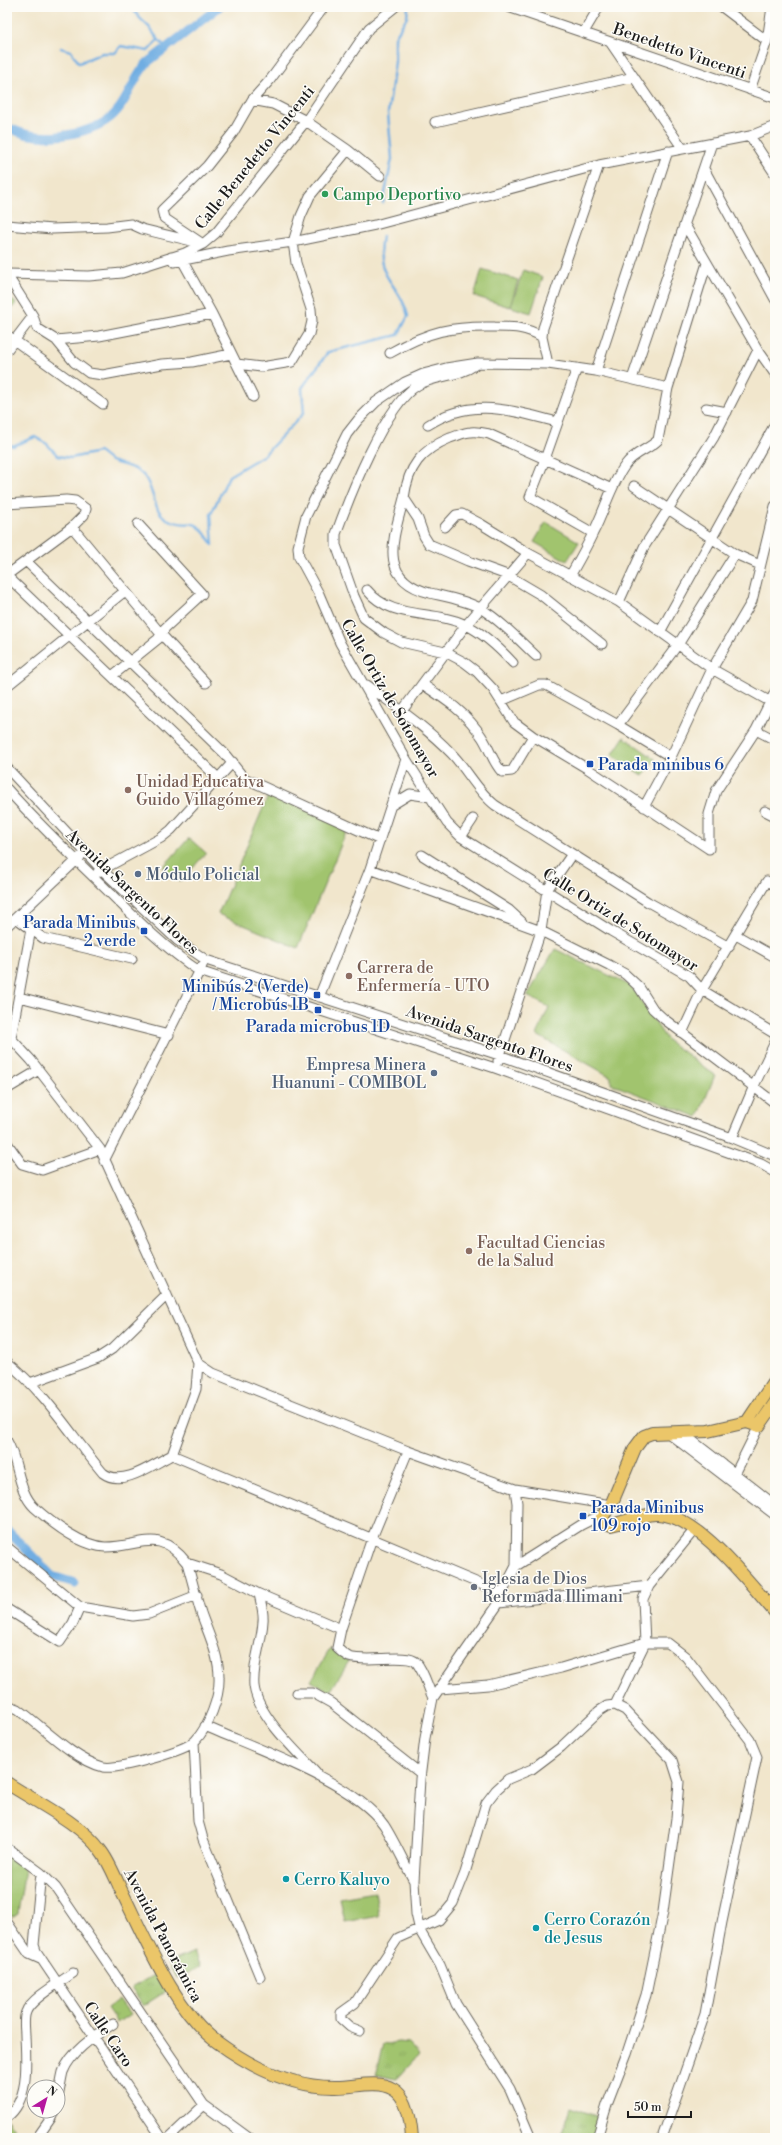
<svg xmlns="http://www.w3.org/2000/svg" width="782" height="2145" viewBox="0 0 782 2145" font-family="'Libre Bodoni',serif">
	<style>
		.grass { fill: url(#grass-tufts); stroke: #5e7045 }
		.pitch { fill: #a1c46e; stroke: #5e7045 }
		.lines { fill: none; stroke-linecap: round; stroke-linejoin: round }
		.stream { stroke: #70ade2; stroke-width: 2.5 }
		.canal { stroke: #70ade2; stroke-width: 9 }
		.minor-casing { stroke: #67635a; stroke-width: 11 }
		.major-casing { stroke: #67635a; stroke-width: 14 }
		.minor { stroke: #fff; stroke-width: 9 }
		.major { stroke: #ebc669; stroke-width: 12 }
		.leisure-dot { fill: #2e9e5b; stroke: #fdfcf7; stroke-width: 1.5 }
		.transit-dot { fill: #1a4fb4; stroke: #fdfcf7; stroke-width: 1.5 }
		.education-dot { fill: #8d6e63; stroke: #fdfcf7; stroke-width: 1.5 }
		.service-dot { fill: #5c6f8a; stroke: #fdfcf7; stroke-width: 1.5 }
		.worship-dot { fill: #6b7280; stroke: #fdfcf7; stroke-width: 1.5 }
		.culture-dot { fill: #0f9aa8; stroke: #fdfcf7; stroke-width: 1.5 }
		.labels { text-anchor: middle; stroke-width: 3; stroke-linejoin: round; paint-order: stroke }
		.street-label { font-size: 16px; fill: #1c1c1c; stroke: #fdfcf7 }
		.leisure-label { font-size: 16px; fill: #27864d; stroke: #fdfcf7; text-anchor: start }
		.transit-label { font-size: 16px; fill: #164399; stroke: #fdfcf7; text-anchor: start }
		.education-label { font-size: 16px; fill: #785e54; stroke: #fdfcf7; text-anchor: start }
		.service-label { font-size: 16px; fill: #4e5e75; stroke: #fdfcf7; text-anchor: start }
		.worship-label { font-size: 16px; fill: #5b616d; stroke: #fdfcf7; text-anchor: start }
		.culture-label { font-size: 16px; fill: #0d838f; stroke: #fdfcf7; text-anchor: start }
	</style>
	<defs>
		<pattern id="grass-tufts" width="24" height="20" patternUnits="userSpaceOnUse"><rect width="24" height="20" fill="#a1c46e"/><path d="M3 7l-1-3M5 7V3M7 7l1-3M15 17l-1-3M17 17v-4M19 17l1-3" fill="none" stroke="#8aa85f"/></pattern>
	</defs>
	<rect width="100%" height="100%" fill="#fdfcf7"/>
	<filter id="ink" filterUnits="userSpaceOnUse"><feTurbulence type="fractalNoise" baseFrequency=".025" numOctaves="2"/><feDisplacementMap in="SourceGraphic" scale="8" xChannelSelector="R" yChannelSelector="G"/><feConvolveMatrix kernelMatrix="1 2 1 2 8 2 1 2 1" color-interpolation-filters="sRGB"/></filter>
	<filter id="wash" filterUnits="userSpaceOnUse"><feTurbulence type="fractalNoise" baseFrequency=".012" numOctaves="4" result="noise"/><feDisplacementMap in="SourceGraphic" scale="16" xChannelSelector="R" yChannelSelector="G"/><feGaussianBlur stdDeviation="0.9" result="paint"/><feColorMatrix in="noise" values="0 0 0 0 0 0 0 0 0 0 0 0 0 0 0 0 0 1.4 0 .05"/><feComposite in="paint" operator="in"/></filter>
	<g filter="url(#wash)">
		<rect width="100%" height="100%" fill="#f1e6cc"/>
		<!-- grass -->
		<path class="grass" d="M194,1952L200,1967L176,1979L168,1963Z
			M157,1973L168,1990L143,2006L131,1988Z
			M119,1999L130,2014L117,2023L107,2008Z
			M398,2042L408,2043L419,2055L397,2079L375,2075L383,2045Z
			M571,2107L599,2117L593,2138H561Z
			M7,2119L20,2138H7Z"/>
		<!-- pitch -->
		<path class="pitch" d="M482,269L518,280L510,307L474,296Z
			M523,270L543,277L531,313L511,307Z
			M7,296L16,303L7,315Z
			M546,522L579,542L567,561L534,542Z
			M624,737L655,759L643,776L612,755Z
			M269,794L348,828L298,948L218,914Z
			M189,838L206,853L180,882L163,867Z
			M555,949L631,986L667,1040L715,1075L698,1117L611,1084V1077L537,1035L549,1007L527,996Z
			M330,1649L349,1661L330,1692L311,1681Z
			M7,1848L14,1852L25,1869L18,1913L12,1917L7,1911Z
			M375,1892L379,1916L345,1922L340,1898Z"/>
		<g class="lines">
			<!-- stream -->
			<path class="stream" d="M132,7C136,16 142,20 149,27C155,35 158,41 166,47
				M61,48L71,51L79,63L102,53H115L121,46L148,51L157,41
				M383,203L392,159L388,113L395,62V37L407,17L408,7
				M7,444L13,446L35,437L47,444L58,456L71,458L99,452C103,455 109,461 114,462C125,466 136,467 144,476C154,488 153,512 167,519C193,532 191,510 212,544
				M213,545L211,514L229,476L264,455L304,413L302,388L328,352L398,335L408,316C399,281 374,280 382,236"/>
			<!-- canal -->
			<path class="canal" d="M7,127C14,130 23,134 30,135C56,140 100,132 117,111C130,96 134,76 148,62L219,7
				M7,1530L52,1576L75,1583"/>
		</g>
	</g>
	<g filter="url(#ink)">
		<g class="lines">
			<!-- minor casing -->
			<g class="minor-casing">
				<path id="minor" d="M508,7L775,98
					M722,7L767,41
					M584,32L599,7
					M610,42L683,149
					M750,90L767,41L772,7
					M252,100L273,104L306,121L348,150
					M435,122L634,77
					M750,136L775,174
					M704,169L775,299
					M7,225L52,229L107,227L131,224L142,229L196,242
					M685,225L758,350L775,374
					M203,244L164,218L162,210L207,166L233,133L252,100L270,80L324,7
					M171,257L174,262L228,251L293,242L301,216L310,196L348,150L380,176
					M182,260L212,314L253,397
					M7,274L89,276L122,273L185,253L203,244L216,233L306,121L369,28L395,7
					M7,275L33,316L7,350
					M33,316L37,328L56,340L99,336L212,314
					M7,335L103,404
					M56,340L74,362L89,373L103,375L162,364L192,362L231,354
					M390,353C429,331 451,326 495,327C513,327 527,327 542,337
					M237,364L261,367L292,362L309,334L312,321L311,309L296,263L293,242L375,225L599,165L750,136L775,126
					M548,364L542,337L543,328L599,165
					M475,365C458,377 436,375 418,385C385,404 349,498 336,534V545L354,596L364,618L384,633L401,642L445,652L464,662L477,672L493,689L514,722L533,736L588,769L709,849
					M577,368L545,459L530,497L593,533
					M596,371L668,151
					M632,379L712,143
					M668,388L596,371L548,364L478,363L446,368L423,374L405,382L376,402L358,420L347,434L306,516L298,547L299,557L319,594L340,643L406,759L447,823L461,837L611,931L689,976L702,990L775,1034
					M706,408L727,412
					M428,425C472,396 512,411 558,422
					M634,486L735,554L760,565
					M404,498C394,537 376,579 430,593C447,597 465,600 480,608C501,621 518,639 536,656
					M7,504L66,500L75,501L86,509L84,515L72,527
					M445,527L456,515L462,514L481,524L528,553L619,602L712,669L769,701
					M27,562L224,753L244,778L380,840
					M7,575L72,527L161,634L206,683
					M7,576L218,778
					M570,576C578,562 586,548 593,533C605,510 611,484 626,464C635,452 648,450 658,440L668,388L707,263
					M367,590C392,621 433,609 466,625C483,633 500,649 513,663
					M619,602L644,547L714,437L758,350
					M660,632L775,424
					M602,644L541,595L507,575L468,561L429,544L424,536L418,519L404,498C408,467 421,450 450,438C457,436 464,432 471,432C477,431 484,433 489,434L612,489
					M112,676L158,639L165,628L202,594L138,524
					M422,684C445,699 467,713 482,737C490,749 492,761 502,772L512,771L533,736
					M367,685C396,707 426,727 451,753C467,769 477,791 495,805L648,902L729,947
					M7,686L125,591
					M501,701L539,685H546L618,725L671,757
					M402,711L466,625L528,553
					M618,725L679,643L735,554
					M756,730L775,740
					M7,768L101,869L177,940L206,960L499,1055L732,1138L775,1156
					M7,789C39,825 75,859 110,893C138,921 166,949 199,971L495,1068L761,1164L775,1172
					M392,805L410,794L430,797
					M644,807L671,757L712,669L752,601L775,506
					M765,811L775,816
					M461,837L473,819
					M709,849V814L716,791L756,730L775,692
					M422,855L509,910L522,922
					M370,869L541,931L609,965L625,974L639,987L653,1009L664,1019L775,1103
					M98,872L161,838L171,830L233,762
					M16,918L43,938L132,959
					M7,926L80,857
					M736,935L775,957
					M19,997L169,1035
					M319,997L370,869L406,759
					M682,1033L702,990L767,881L775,885
					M7,1034L31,1060L100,1149L198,1363L196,1389L172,1455C153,1464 123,1488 103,1473C71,1435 46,1393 7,1362
					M11,1038L31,929
					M498,1061L541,931L547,890L572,854
					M7,1089L39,1070
					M732,1138L754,1086L775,1042
					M7,1143L22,1164L42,1170L100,1149
					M104,1161L202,966
					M198,1363L213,1373L408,1451L515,1489L611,1505
					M30,1383L98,1358L112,1349L167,1295
					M680,1431L775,1505
					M668,1433L775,1515
					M7,1441C19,1461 17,1491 35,1508C52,1523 82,1546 105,1547C142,1547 158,1526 187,1563C192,1580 196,1597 201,1613C208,1633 219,1655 219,1677C220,1697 209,1726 195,1741C185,1751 117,1770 103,1767C73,1759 43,1727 18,1709L7,1705
					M172,1455L502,1593
					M732,1480L759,1426
					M515,1489L517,1503L516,1566
					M7,1547L80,1607L133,1616L149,1614L197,1595
					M187,1563L221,1574L259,1594L341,1629L337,1648C340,1651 345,1655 349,1657C367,1663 407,1653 416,1662C424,1671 428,1688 433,1698
					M259,1594C261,1603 264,1613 263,1621C262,1643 252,1664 254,1686C257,1715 297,1752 316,1772
					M499,1603L649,1586
					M7,1609L60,1642L73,1623L80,1607
					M341,1629L372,1538L408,1451
					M440,1689L488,1685L561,1668L645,1643H668L686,1657L750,1740L757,1757L722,1922L705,2014L662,2138
					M297,1693H313L331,1703L420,1773
					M615,1705L645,1643L643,1599L649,1586L695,1529
					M205,1726C254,1748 353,1781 384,1825C395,1842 404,1863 414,1881
					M194,1742L198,1821L203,1839L260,1977
					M7,1848L41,1873L56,1888L204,2105L249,2138
					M41,1873L34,1945L36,1951L162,2138
					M7,1922L29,1954L40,1959
					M360,2031L350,2027L341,2019V2013L355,2003L398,1938L439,1920L453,1903L465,1873L486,1803L496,1790L508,1779L532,1769L561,1747L599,1711L607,1706L615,1705L625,1710L672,1760L679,1782L676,1818L663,1912L646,1995L627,2053L607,2105L597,2138
					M58,2097C60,2089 61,2080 63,2072C71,2051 95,2036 113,2024
					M7,2117C30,2100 26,2061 25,2036C25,2029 23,2019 26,2012C30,1999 62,1981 73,1973
					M37,2138L51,2118L54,2111
					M169,2138L204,2105
					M533,2138L530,2136L510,2089L456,2004L440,1965L420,1931L416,1914L414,1881L420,1779L425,1738L433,1698L499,1603L502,1593L516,1566L581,1525L605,1513"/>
			</g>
			<!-- major casing -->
			<g class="major-casing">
				<path id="major" d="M775,1403L759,1426L747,1422L708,1431L652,1433L644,1436L635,1448L611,1505L602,1517L603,1522L611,1525C625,1522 640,1515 655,1514C695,1511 750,1584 775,1612
					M747,1422L775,1380
					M7,1783C34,1801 82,1824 100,1850C109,1861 115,1877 121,1890C145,1938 174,2010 217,2042C251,2067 290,2087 334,2087C353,2088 375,2079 393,2089C408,2097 411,2123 412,2138"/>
			</g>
			<!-- minor -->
			<use href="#minor" class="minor"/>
			<!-- major -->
			<use href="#major" class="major"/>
		</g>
	</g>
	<!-- markers -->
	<circle class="leisure-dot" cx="325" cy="194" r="4"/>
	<g class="transit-dot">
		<rect x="586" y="760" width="8" height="8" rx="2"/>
		<rect x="140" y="927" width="8" height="8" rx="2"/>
		<rect x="313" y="991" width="8" height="8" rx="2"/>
		<rect x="314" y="1006" width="8" height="8" rx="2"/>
		<rect x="579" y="1512" width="8" height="8" rx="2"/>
	</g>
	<g class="education-dot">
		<circle cx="128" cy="790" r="4"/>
		<circle cx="349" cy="976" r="4"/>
		<circle cx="469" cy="1251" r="4"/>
	</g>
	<g class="service-dot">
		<circle cx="138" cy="874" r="4"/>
		<circle cx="434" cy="1073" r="4"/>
	</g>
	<circle class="worship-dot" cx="474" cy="1587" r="4"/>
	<g class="culture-dot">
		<circle cx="286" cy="1879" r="4"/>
		<circle cx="536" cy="1928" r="4"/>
	</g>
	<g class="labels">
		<!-- street labels -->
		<g class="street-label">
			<text transform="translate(680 50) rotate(19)" y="6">Benedetto Vincenti</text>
			<text transform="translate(254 157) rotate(-51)" y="6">Calle Benedetto Vincenti</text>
			<text transform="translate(391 698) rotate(60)" y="6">Calle Ortiz de Sotomayor</text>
			<text transform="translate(133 891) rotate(43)" y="6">Avenida Sargento Flores</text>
			<text transform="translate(621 919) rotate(32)" y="6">Calle Ortiz de Sotomayor</text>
			<text transform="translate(490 1038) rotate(19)" y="6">Avenida Sargento Flores</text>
			<text transform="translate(164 1935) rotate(62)" y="6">Avenida Panorámica</text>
			<text transform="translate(109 2034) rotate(56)" y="6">Calle Caro</text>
		</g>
		<!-- leisure labels -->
		<g class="leisure-label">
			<text x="333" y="200">Campo Deportivo</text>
		</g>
		<!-- transit labels -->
		<g class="transit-label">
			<text x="598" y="770">Parada minibus 6</text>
			<text x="136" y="928" text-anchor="end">Parada Minibus<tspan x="136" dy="18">2 verde</tspan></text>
			<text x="309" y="992" text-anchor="end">Minibús 2 (Verde)<tspan x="309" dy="18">/ Microbús 1B</tspan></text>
			<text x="318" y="1032" text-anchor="middle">Parada microbus 1D</text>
			<text x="591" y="1513">Parada Minibus<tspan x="591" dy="18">109 rojo</tspan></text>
		</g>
		<!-- education labels -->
		<g class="education-label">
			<text x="136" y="787">Unidad Educativa<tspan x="136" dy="18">Guido Villagómez</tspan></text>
			<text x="357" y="973">Carrera de<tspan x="357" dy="18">Enfermería - UTO</tspan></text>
			<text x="477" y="1248">Facultad Ciencias<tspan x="477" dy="18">de la Salud</tspan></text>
		</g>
		<!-- service labels -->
		<g class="service-label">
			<text x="146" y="880">Módulo Policial</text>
			<text x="426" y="1070" text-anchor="end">Empresa Minera<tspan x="426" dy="18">Huanuni - COMIBOL</tspan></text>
		</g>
		<!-- worship labels -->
		<g class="worship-label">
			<text x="482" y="1584">Iglesia de Dios<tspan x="482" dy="18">Reformada Illimani</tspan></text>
		</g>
		<!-- culture labels -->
		<g class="culture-label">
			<text x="294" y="1885">Cerro Kaluyo</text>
			<text x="544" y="1925">Cerro Corazón<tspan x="544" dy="18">de Jesus</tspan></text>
		</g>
	</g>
	<!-- margin -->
	<rect width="782" height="2145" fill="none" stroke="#fdfcf7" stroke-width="24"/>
	<!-- north arrow -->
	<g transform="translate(46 2099) rotate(37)"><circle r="19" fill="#fdfcf7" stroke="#a3a29f"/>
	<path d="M0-3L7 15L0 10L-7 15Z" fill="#b5179e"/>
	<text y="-6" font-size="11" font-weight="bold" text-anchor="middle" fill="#1c1c1c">N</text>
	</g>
	<!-- scale -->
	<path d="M628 2111v6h63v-6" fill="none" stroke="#1c1c1c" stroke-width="2"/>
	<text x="634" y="2111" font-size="12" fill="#1c1c1c" stroke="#fdfcf7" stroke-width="3" paint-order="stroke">50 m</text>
</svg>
